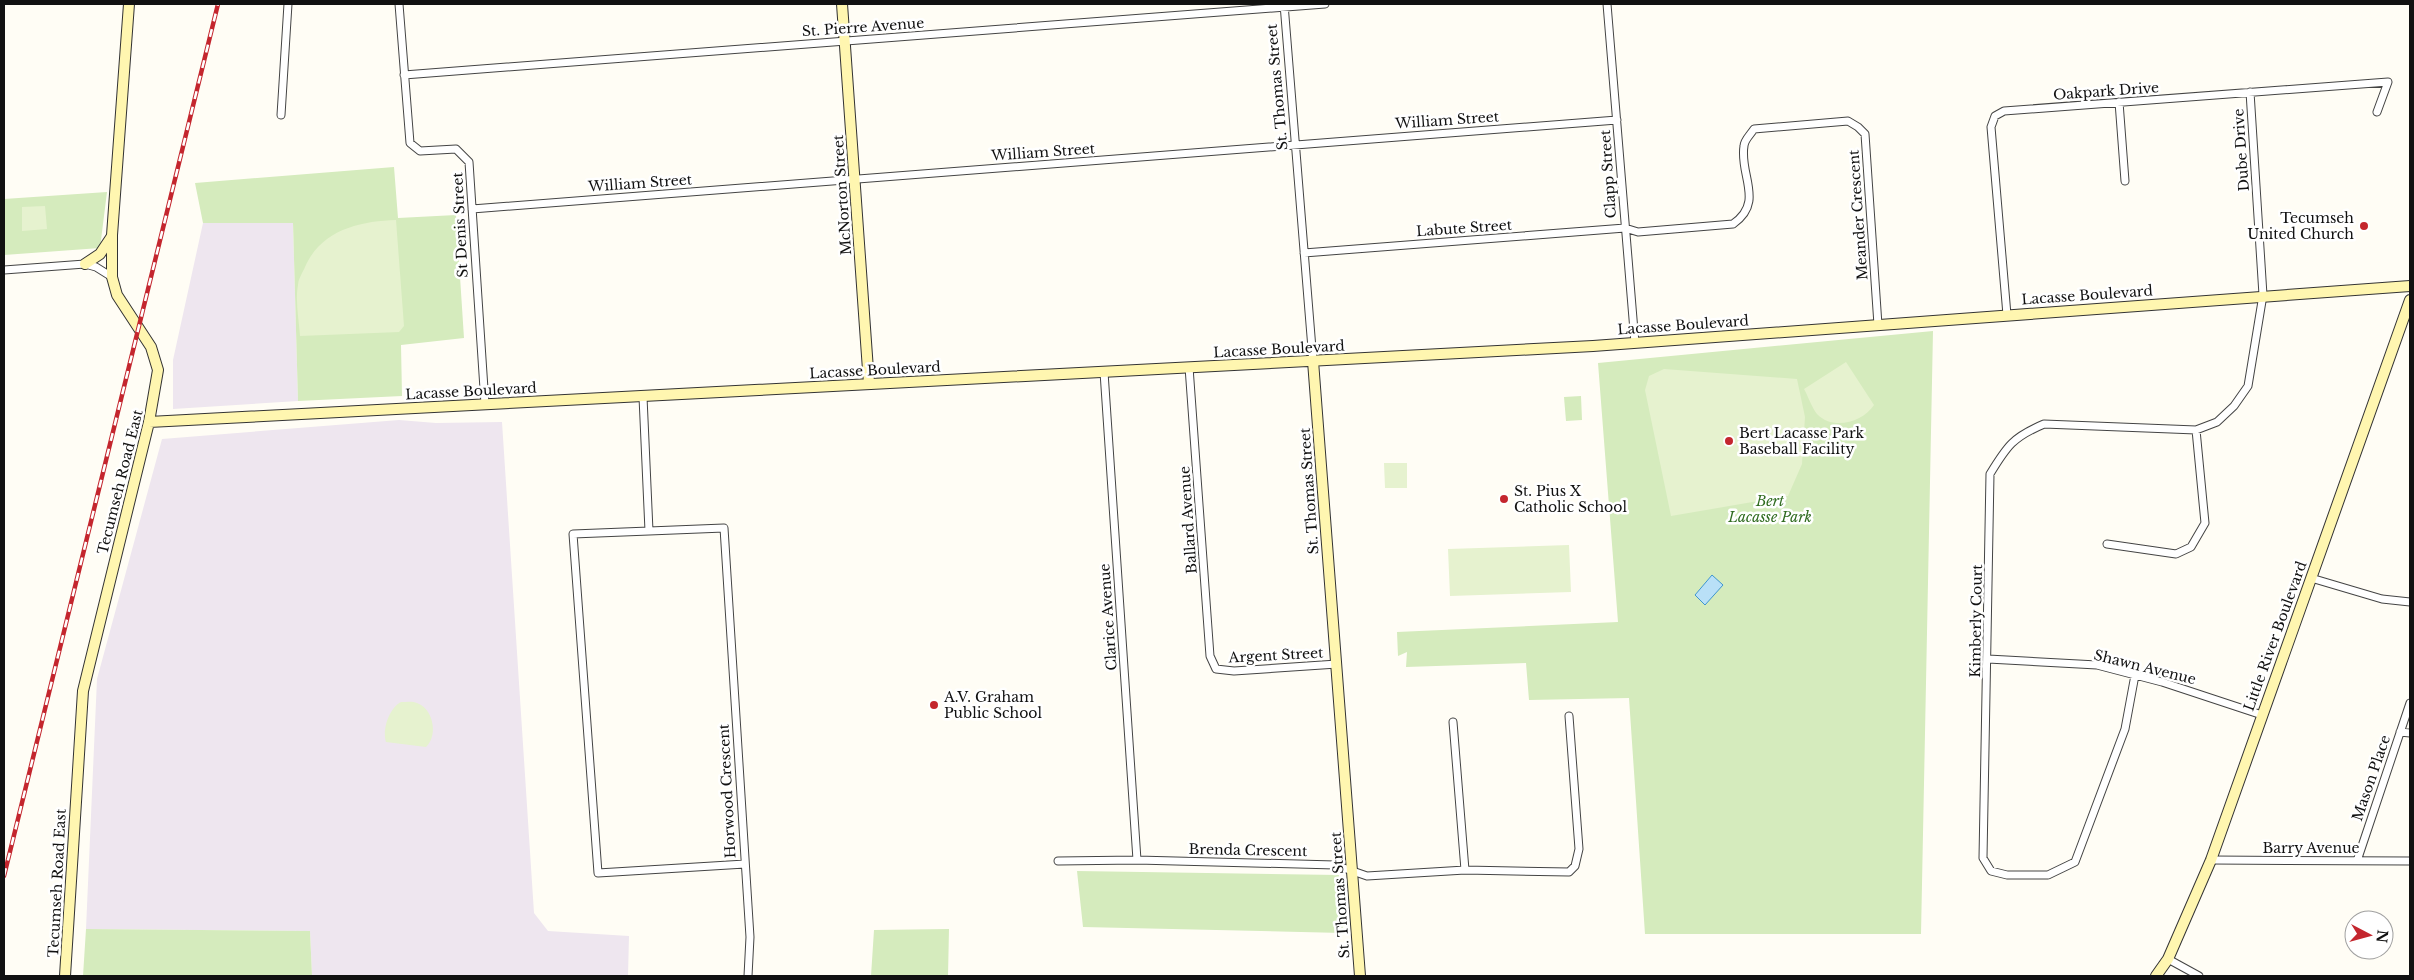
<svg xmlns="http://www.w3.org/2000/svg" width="2414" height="980" viewBox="0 0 2414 980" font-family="'Libre Baskerville',serif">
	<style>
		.industrial { fill: #eee6ef }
		.green { fill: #d5ebbd }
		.pitch { fill: #e6f2cf }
		.water { fill: #b9e0f7; stroke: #3f96cf }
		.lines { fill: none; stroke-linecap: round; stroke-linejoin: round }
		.street-casing { stroke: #444; stroke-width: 9 }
		.secondary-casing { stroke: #333; stroke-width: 12 }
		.street { stroke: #fff; stroke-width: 7 }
		.secondary { stroke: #fff6b0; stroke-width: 10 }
		.rail-casing { stroke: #c4262e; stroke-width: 4.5 }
		.rail { stroke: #fff; stroke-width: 2.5; stroke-dasharray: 8; stroke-linecap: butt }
		.poi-dot { fill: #c4262e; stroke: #fff; stroke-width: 2 }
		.labels { text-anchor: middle; stroke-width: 5; stroke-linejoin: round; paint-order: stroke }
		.street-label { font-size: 14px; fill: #111; stroke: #fff }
		.poi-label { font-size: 14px; fill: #111; stroke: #fff; text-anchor: start }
		.park-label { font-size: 14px; font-style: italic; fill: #2f6b1f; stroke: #fff }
	</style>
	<rect width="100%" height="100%" fill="#fffdf5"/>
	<!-- industrial -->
	<path class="industrial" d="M203,223H293L298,401L173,409V360Z
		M399,420L436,423L502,422L534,913L548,931L629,936L628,976H312L310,931L86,929L97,679L162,439Z"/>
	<!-- green -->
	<path class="green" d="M394,167L398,218L456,215L464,338L401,345L402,396L298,401L293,223H203L195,183Z
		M107,192L100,248L4,255V199Z
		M1933,331L1921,934H1645L1629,698L1529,700L1526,663L1406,667L1407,652L1398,656L1397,632L1618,622L1598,363Z
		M1581,396L1582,420L1566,421L1564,397Z
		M1077,871L1339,875L1343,933L1083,927Z
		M86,929L310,931L312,976H83Z
		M949,929L948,976H871L874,930Z"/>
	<!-- pitch -->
	<path class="pitch" d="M45,206L47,229L22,231V207Z
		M396,220L404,326L399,332L300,336C299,320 295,301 298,285C298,279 303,272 305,267C321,230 360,221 396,220Z
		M1846,362L1874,405C1863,422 1833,431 1817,414C1812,408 1808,396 1804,389Z
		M1664,369L1797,379L1805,417L1802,464L1788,496L1671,516L1645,390L1649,376Z
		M1384,463H1407V488H1385Z
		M1569,545L1571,592L1450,596L1448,549Z
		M401,702C406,702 413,701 417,703C434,709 438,736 426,747L386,742C382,730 389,708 401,702Z"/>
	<!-- water -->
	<path class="water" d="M1712,575L1723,585L1705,605L1695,595Z"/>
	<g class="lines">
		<!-- street casing -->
		<g class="street-casing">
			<path id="street" d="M399,4L410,143L420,151L456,149L469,162L485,404
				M1284,4L1313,361
				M1607,4L1635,343
				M404,75L1325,4
				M2119,102L2125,181
				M281,115L288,4
				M472,209L1617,120
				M1304,253L1625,228L1638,232L1733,224C1765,202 1739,175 1744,146C1744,140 1751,134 1754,129L1848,121L1858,127L1865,134L1878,325
				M4,270L85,264L96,267L112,277
				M2007,315L1991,127L1995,116L2004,111L2388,82L2377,112
				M1189,367L1210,656L1216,669L1234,671L1337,664
				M1104,372L1137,860
				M643,397L649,531L724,528L750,937L748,976
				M649,531L573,534L598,873L745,864
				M2107,544L2176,554L2191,547L2205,523L2196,430
				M2311,578L2382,599L2410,602
				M1988,659L2097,665L2162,682L2262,715
				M2135,675L2125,729L2075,862L2048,875H2007L1991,871L1983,858L1990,474C2007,446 2013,437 2044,424L2196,430L2217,422L2234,406L2248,386L2263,295L2250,92
				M1453,722L1465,870
				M2400,732L2410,733
				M2211,860L2410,861
				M1058,861L1137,860L1335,865L1367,876L1465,870L1569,872L1575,866L1579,849L1569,716
				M2357,861L2410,703
				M2168,959L2199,976"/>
		</g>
		<!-- secondary casing -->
		<g class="secondary-casing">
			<path id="secondary" d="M842,4L869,384
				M85,264L100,254L112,236
				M1313,361L1360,976
				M149,422L1593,346L2410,286
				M65,976L83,691L149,422L158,370L151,347L117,295L112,277V235L129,4
				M2156,976L2168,959L2211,860L2410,300"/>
		</g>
		<!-- street -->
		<use href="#street" class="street"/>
		<!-- secondary -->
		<use href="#secondary" class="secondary"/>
		<!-- rail casing -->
		<g class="rail-casing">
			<path id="rail" d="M4,876L218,4"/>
		</g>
		<!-- rail -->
		<use href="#rail" class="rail"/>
	</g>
	<!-- markers -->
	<g class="poi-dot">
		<circle cx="2364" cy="226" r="5"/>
		<circle cx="1729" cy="441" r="5"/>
		<circle cx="1504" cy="499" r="5"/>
		<circle cx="934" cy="705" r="5"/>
	</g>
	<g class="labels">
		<!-- street labels -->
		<g class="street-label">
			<text transform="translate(863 27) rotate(-4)" y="5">St. Pierre Avenue</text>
			<text transform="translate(1277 87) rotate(-95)" y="5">St. Thomas Street</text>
			<text transform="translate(2106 91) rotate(-4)" y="5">Oakpark Drive</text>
			<text transform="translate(1447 120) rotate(-4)" y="5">William Street</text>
			<text transform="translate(2241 150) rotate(-94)" y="5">Dube Drive</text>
			<text transform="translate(1043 152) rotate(-4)" y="5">William Street</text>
			<text transform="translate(1608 174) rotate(-94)" y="5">Clapp Street</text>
			<text transform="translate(640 183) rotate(-4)" y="5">William Street</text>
			<text transform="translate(842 195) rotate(-94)" y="5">McNorton Street</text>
			<text transform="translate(1858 215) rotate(-94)" y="5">Meander Crescent</text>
			<text transform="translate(460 225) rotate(-93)" y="5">St Denis Street</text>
			<text transform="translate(1464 228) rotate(-4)" y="5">Labute Street</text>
			<text transform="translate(2087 295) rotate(-4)" y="5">Lacasse Boulevard</text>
			<text transform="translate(1683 325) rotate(-4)" y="5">Lacasse Boulevard</text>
			<text transform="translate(1279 349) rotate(-3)" y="5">Lacasse Boulevard</text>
			<text transform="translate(875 370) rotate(-3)" y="5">Lacasse Boulevard</text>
			<text transform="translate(471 391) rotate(-3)" y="5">Lacasse Boulevard</text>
			<text transform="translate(120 482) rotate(-76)" y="5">Tecumseh Road East</text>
			<text transform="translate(1309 491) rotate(-94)" y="5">St. Thomas Street</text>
			<text transform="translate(1188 520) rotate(-94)" y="5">Ballard Avenue</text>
			<text transform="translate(1108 617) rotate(-94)" y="5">Clarice Avenue</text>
			<text transform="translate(1976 621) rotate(-89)" y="5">Kimberly Court</text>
			<text transform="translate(2275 636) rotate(-70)" y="5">Little River Boulevard</text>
			<text transform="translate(1276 655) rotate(-3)" y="5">Argent Street</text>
			<text transform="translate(2145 667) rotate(14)" y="5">Shawn Avenue</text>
			<text transform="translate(2371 778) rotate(-71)" y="5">Mason Place</text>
			<text transform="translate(727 791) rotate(-93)" y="5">Horwood Crescent</text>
			<text x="2311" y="853">Barry Avenue</text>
			<text transform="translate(1248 850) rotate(1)" y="5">Brenda Crescent</text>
			<text transform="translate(57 883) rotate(-87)" y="5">Tecumseh Road East</text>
			<text transform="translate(1340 895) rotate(-94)" y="5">St. Thomas Street</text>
		</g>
		<!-- poi labels -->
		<g class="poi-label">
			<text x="2354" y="223" text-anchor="end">Tecumseh<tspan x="2354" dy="16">United Church</tspan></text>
			<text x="1739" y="438">Bert Lacasse Park<tspan x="1739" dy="16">Baseball Facility</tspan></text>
			<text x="1514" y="496">St. Pius X<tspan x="1514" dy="16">Catholic School</tspan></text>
			<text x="944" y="702">A.V. Graham<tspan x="944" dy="16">Public School</tspan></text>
		</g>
		<!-- park labels -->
		<g class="park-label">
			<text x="1770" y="506">Bert<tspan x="1770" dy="16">Lacasse Park</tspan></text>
		</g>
	</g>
	<!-- border -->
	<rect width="2414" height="980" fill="none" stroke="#111111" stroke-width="10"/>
	<!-- north arrow -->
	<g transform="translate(2369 935) rotate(96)"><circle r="24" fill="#ffffff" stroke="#a0a0a0"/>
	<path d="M0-4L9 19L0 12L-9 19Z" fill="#c4262e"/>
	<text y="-8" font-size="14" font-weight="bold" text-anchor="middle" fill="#111111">N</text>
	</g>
</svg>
